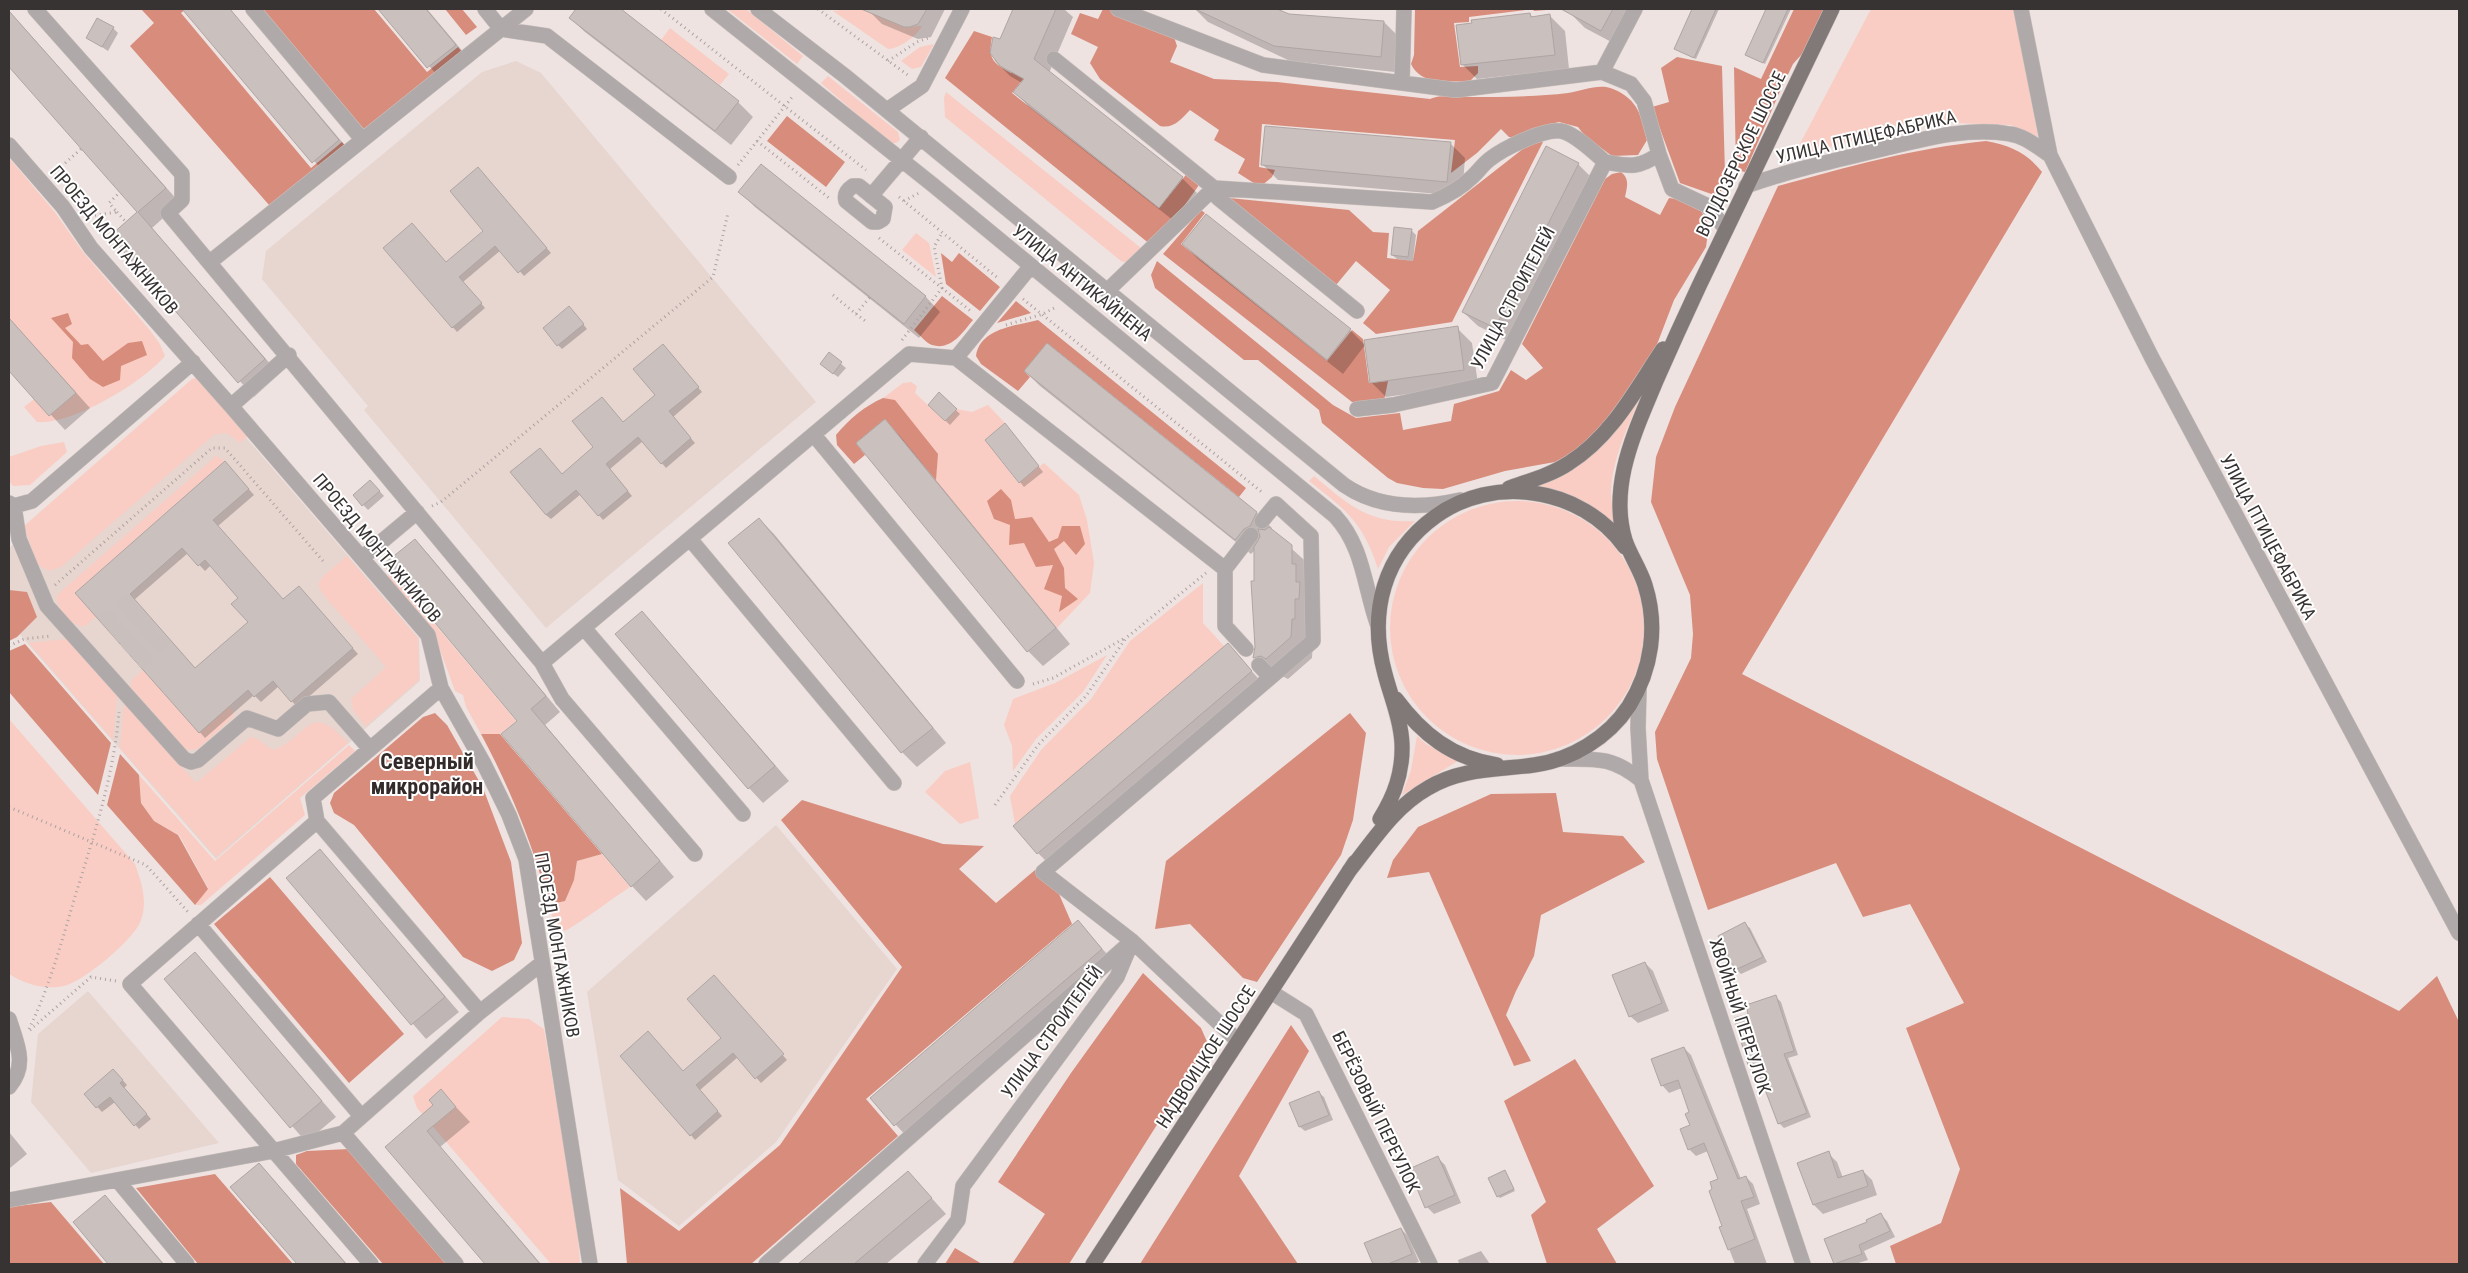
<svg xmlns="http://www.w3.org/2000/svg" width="2468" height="1273" viewBox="0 0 2468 1273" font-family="'Roboto Condensed',sans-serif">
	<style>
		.built { fill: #e7d5d0 }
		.green { fill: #f9cdc3 }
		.forest { fill: #d88c7c }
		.shadow { fill: #0003; fill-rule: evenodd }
		.building { fill: #cac0bd; stroke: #afa5a3; fill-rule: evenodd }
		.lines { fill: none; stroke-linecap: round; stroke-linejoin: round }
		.minor-tunnel { stroke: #c9c0be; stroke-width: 15; stroke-dasharray: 15 8; stroke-linecap: butt }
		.minor-casing { stroke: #c9c0be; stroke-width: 16 }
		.major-casing { stroke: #c9c0be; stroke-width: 16 }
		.path { stroke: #aba2a1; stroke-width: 3; stroke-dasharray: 1 4; stroke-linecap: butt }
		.minor { stroke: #afaaa9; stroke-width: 15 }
		.major { stroke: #817977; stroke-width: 15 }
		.labels { text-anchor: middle; stroke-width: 4; stroke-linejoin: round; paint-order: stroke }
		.street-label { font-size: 18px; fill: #373332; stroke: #fff }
		.district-label { font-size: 22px; font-weight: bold; fill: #332b29; stroke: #fff }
	</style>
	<rect width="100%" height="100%" fill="#eee3e1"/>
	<!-- built -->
	<path class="built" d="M516,61L541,73L816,402L546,628L364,410L368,406L262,279L266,251L482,72Z
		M198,382L419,638L420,681L216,859L9,622V548Z
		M776,825L897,969L776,1142L679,1226L618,1180L587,992Z
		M88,991L219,1143L91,1173L31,1102L38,1034Z"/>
	<!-- green -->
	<path class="green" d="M727,9H746L803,56L797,64Z
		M851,9H869L868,11L904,27L922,26C917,36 899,49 888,49L833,11Z
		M1871,9H2014L2038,137L2011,125L1951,123L1884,132L1793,157Z
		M670,28L729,74L720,85L661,40Z
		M934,44L921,67L912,69L901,61L920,47Z
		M828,76L898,132L900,140L896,143H890L821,83Z
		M946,92L1146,252L1127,263L1121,261L945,117L944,98Z
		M9,158L54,211L83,252L149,329L160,344L165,356C142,383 72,425 37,422L24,407L34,399L49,416L76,393L9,318Z
		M916,233L929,243L936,277L902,250Z
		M200,377L250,434L240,443L227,433L215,434L61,567L49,571L38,565L24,526L192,379Z
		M1649,378C1634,414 1613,452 1611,491C1611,502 1614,514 1614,525L1530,486L1541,481Z
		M911,382L917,386L915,393L945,421L957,409L972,412L988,405L1005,423L985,440L1018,483L1044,463L1079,495L1087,520L1094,563L1090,593L1057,628L885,419L883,398L903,383Z
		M64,442L67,452L30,485L13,486L9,481V457L41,446Z
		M216,456L225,461L75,593L96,617L85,626C73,628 54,606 57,595Z
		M1314,476C1348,504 1368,524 1415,521L1389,547L1378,569C1363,522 1346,510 1309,481Z
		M1390 628a127 127 0 1 1 254 0a127 127 0 1 1-254 0Z
		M347,556L418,638L419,680L366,726L353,710L351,699L386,667L322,593L318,584L323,576Z
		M386,566L516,721L500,734H481L466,707L463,695L455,691L435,636L388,577Z
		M1203,583V623L1224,646L1015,824L1010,796L1041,750L1091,699L1130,641Z
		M66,639L117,696L113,740L29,643Z
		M1107,655L1083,692L1036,739L1013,771L1012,746L1004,725L1013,699L1055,683Z
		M143,670L199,733L229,707L233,711V717L198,749L186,750L131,687L132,680Z
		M124,703L196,783L251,737C261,739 265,747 274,750C309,736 309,700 348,743L216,857L120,748Z
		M9,719L135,864C141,882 148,900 141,920C135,939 83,982 64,986C44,990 25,984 9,974Z
		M1417,736L1426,744L1458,761L1402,795L1411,770Z
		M349,745L355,751L300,798L305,815L201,905H195L208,888L179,835L154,821L141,803L139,775L215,861Z
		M970,762L979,818L960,824L925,792L945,771Z
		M602,854L630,887C608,901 588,918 565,931L555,926L547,897L556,903L574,880L577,861Z
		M502,1017L529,1019L544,1029L577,1224L580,1264H551L417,1108L413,1096Z"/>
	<!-- forest -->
	<path class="forest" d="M141,9H186L181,13L311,168L342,142L351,153L279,204L269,205L130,46L154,23Z
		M261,9H374L427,72L458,47L465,56L372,139Z
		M445,9H462L477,27L466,35Z
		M1103,9H1116L1174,37L1177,46L1170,62L1214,79L1277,82L1430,99C1443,94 1455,97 1468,97C1501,97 1536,97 1568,93C1583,91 1599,83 1613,89C1639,100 1641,116 1647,140L1638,155L1612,156L1585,136L1578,127L1559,122L1547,125L1516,138L1509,137L1501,129L1477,153L1451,173L1455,140L1262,124L1259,167L1275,170L1272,177L1260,187L1238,173L1245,159L1214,140L1219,130L1190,110C1181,119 1174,129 1160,126L1100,79L1090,63L1098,47L1071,34L1080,13L1098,19Z
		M1415,9H1559L1534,11L1533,9L1469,17V22L1454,23L1460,67L1478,66V73L1471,80L1466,82C1445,81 1421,85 1411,64L1414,55Z
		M1794,9H1826L1812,43L1793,64L1781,89L1745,172L1736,170L1734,67L1761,79Z
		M974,31L992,37C988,59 992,62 1011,73L1016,67L1027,74L1012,93L1159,208L1189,171L1199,185L1182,209L1151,245L945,78Z
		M1677,57L1722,66L1725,174L1720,197L1680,183L1652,107L1669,102L1661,68Z
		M787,116L845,162L826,187L767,141Z
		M1533,141L1543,142L1452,322L1376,334L1363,323L1390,290L1356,261L1336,285L1229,198L1349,210L1373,232L1389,233L1387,258L1413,261L1418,231Z
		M1986,141C2011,146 2026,152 2042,172L1742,674L2399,1011L2437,976L2459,1022V1264H1896L1890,1246L1941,1223L1960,1169L1906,1028L1964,1003L1910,904L1863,917L1836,863L1708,910L1657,759L1655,732L1691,658L1693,634L1690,595L1651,502L1656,457L1675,407L1778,186C1847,167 1915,148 1986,141Z
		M1621,172C1630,179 1627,187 1625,197L1660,215L1669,198L1677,199L1701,211L1709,225L1706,247L1674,300L1651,360L1591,444L1555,462L1505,471L1443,489L1423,488L1397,483L1388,478L1322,423L1319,410L1258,360H1244L1155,288L1151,275L1157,261L1333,405L1356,418L1400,413L1403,430L1451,421L1454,404L1499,391L1511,370L1526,380L1543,368L1522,344L1605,179L1612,174Z
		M1201,210L1205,213L1181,244L1327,361L1352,330L1363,339L1369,383L1388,381L1384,401L1352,402L1163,254Z
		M941,253L952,262L959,253L1000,287L980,311L946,284Z
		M942,296L973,320C963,332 951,351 932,345C926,343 919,334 914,330Z
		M1016,301L1031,313L997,323Z
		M68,313L72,324L65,328L81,345L88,344L103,361L128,343L142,341L147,355L121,366L120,380L103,387L90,379L72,358L73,342L51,318Z
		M1038,320L1246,488L1239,497L1047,343L1024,371L1030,377L1018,391L981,364L976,356C980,328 1016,326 1038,320Z
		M883,398L895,400L938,454L936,480L885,419L856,443L865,455L854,464L837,445L836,435C848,420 866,405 883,398Z
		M1001,489L1011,500L1015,519L1032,517L1049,542L1058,538L1062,526H1080L1085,544L1076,555L1064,541L1054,549L1064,568L1065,588L1078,599L1059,612L1062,596L1044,589L1053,565L1036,567L1024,543L1009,545L1010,525L994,519L987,501Z
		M9,590L27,592L37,617L17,637L9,641Z
		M25,644L111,743L98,795L9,692V651Z
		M435,713L447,725L483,788L511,862L522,943L514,960L492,971L463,957L354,825L334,813L330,803L334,793L423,717Z
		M1350,713L1366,733L1353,820L1341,855L1257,982L1243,978L1190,924L1155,929L1166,861Z
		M481,734H500L602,854L577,861L574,880L565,901L556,903L547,897C531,840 509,786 481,734Z
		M120,754L139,775L141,803L154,821L178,835L208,889L195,905L107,805Z
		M1556,793L1563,832L1623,836L1645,862L1541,915L1534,956L1516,991L1506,1015L1531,1061L1514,1066L1429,872L1387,878L1393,860L1418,827L1491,794Z
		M802,800L943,844L984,846L959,869L996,903L1035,870L1059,894L1072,924L866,1099L898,1136L751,1264H627L620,1188L679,1231L780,1145L902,967L781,820Z
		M270,877L404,1034L349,1083L214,924Z
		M1143,973L1201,1028L1208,1044L1069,1264H1012L1045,1214L998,1182L1071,1073Z
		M1291,1025L1309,1051L1239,1176L1298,1264H1140Z
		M1575,1059L1654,1186L1597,1229L1617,1264H1547L1531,1215L1546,1202L1504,1101Z
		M349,1149L448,1264H383L296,1164V1155L307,1151Z
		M215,1174L293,1264H198L136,1188Z
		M51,1202L104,1264L9,1263V1207Z
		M955,1248L982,1264H945Z"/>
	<!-- shadow -->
	<path class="shadow" d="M193,9H230L353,155L328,177L187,13Z
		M380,9H427L470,60L443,82Z
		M577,9H619L738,102L753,117L731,145L585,32L570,18Z
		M870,9H945L931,37L918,39L882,24L869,11Z
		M1015,9H1064L1073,17L1049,73L1182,178L1197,193L1174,221L1029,107L1015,92L1022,83L1010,76L995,61L992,48L1001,41Z
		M1195,9H1274L1289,16L1384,22L1399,37L1395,72L1290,61L1208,22Z
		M1572,9H1636L1617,45L1585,28L1570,13Z
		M1693,9H1719L1696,59L1675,49Z
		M1767,9H1791L1765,64L1746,55Z
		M9,11L180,203L152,228L279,374L254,397L112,236L139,212L9,65Z
		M1530,14L1533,18L1550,16L1565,31L1569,69L1477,79L1462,64Z
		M113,28L118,33L108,51L88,38Z
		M1450,143L1465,158L1462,196L1278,180L1263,165Z
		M1578,164L1593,179L1510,342L1478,326L1463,312Z
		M761,166L926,297L940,312L919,338L755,207L740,192Z
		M483,173L551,253L524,276L501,250L463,282L485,308L457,332L385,248L447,263L485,231Z
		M1206,215L1350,330L1365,345L1343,374L1198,259L1183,244Z
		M1411,230L1416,235L1413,261L1397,259L1392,255Z
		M574,313L587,329L562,349L558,345Z
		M9,318L90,408L65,430L9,369Z
		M1457,328L1472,343L1478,384L1386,397L1371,382Z
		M668,351L702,392L673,417L695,443L666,468L643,441L610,469L632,496L603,520L581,494L551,519L546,515L562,475L657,396Z
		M829,354L846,368L838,377L827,369Z
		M1025,371L1257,513L1272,528L1271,530L1313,568L1317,601L1320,605V620L1313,640L1312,658L1288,679L1284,677L1276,678L1255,657L1256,648L1255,550L1251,554L1040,386Z
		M939,394L960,414L950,425L929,405Z
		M885,421L900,436L1070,644L1043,666L1028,651L858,443Z
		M1010,430L1043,472L1024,487L1020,482Z
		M230,468L254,495L218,526L283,601L304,593L358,654L297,707L279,686L261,702L254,695L205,738L77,593ZM188,553L205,571L211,565L240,598L249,622L196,669L134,600Z
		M375,486L384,496L368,510L354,495Z
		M759,519L774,534L946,743L917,767L902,752L730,543Z
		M415,540L429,555L560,712L545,725L674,877L646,901L632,886L518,721Z
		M642,612L789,781L763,803L749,788Z
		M1228,645L1266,687L1053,868L1038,853Z
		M320,851L459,1012L426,1039L287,878Z
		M1078,922L1116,964L910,1140L871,1098Z
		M1745,924L1750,928L1767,962L1741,974L1736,970L1720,936Z
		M195,954L336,1117L306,1142L165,979Z
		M1645,963L1653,971L1669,1011L1638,1023L1630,1016Z
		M719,981L787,1060L761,1083L738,1057L700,1090L722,1116L695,1140L691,1135L683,1072L723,1038Z
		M1776,997L1781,1002L1798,1055L1788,1058L1811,1117L1784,1128L1779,1123L1758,1068L1754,1069L1749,1064L1750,1014Z
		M1684,1048L1691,1055L1741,1179L1746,1177L1753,1184L1760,1204L1747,1209L1767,1264H1735L1721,1228L1724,1227L1720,1180L1708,1151L1696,1156L1689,1149L1691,1113L1682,1088L1669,1093L1662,1085Z
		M118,1075L127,1085L124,1088L151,1119L139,1129L115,1102L102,1112L85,1094Z
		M441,1091L470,1122L440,1147L541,1264H486L386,1147L435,1105Z
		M1319,1093L1324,1097L1333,1120L1305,1131L1300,1127Z
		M9,1132L27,1154L10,1168L9,1167Z
		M1828,1153L1837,1162L1843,1178L1863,1171L1872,1180L1877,1195L1823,1214L1814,1205Z
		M1438,1158L1445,1165L1461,1203L1434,1214L1427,1207Z
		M259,1165L273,1179L347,1264H298L232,1187Z
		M908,1172L946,1214L886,1264H800Z
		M1505,1172L1515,1191L1500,1198L1498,1196Z
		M105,1197L120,1212L164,1264H110L75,1223Z
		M1881,1215L1887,1221L1895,1237L1864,1251L1868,1260L1855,1264H1835L1825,1239L1869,1223Z
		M1401,1229L1408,1236L1419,1262L1412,1264H1374L1365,1244Z
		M1481,1251L1490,1264H1459L1458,1260Z"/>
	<!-- building -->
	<path class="building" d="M182,9H230L339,140L312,163Z
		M378,9H426L456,45L427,68Z
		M576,9H621L739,101L715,131L569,18Z
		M861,9H927L918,24L910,27H904Z
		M1013,9H1056L1034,59L1183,177L1159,208L1013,92L1024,79L1000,66L990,53L993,37L1000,39Z
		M1195,9H1277L1289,14L1384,21L1381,57L1274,46Z
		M1561,9H1613L1601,31Z
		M1692,9H1716L1694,58L1674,49Z
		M1766,9H1788L1763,63L1745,55Z
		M9,11L166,188L138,212L265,359L238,383L110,236L137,212L9,67Z
		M1530,13L1531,17L1550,14L1555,55L1461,65L1456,25L1472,23L1471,20Z
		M97,18L114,27L102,47L86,38Z
		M1265,126L1451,142L1447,182L1261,165Z
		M1546,146L1579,163L1495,328L1462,312Z
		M761,164L926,296L904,324L738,192Z
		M478,167L547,248L518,273L495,246L459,277L482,303L452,328L383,248L412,223L446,262L483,231L450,191Z
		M1206,214L1351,329L1327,360L1182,244Z
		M1394,227L1412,229L1408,257L1391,255Z
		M569,306L584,324L557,346L543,328Z
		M9,318L76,393L49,416L9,371Z
		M1458,326L1464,370L1370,383L1364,340Z
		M1047,343L1257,512L1250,526L1244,529L1235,540L1024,371Z
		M663,344L699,387L669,411L691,438L661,464L638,437L606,464L628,491L598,516L576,490L546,515L510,472L540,448L562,474L593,447L572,421L602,397L623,422L655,395L633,369Z
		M829,352L842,362L833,374L820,364Z
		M939,392L957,409L945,421L928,405Z
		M885,419L1056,628L1027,652L856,443Z
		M1005,423L1039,466L1019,483L985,440Z
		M225,461L249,489L213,520L283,599L299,586L353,648L291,702L273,681L254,697L248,690L199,733L75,593ZM182,548L198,566L205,560L238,598L231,604L248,622L195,668L130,594Z
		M370,480L380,491L362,506L353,495Z
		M759,518L933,728L901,753L728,543Z
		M1269,527L1292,545V564H1296V582H1300L1299,599H1295V619H1292L1291,637L1266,659L1261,656L1253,658L1255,647L1251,581H1254V547L1260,537L1258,529L1265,530Z
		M415,539L546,696L531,709L660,861L631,887L501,734L517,721L385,563Z
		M642,611L775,766L748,789L615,634Z
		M1228,643L1252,671L1037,854L1013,826Z
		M320,849L445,997L411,1025L286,878Z
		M1078,920L1102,949L894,1126L870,1098Z
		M1745,922L1763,957L1735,970L1718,936Z
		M195,952L322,1101L290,1128L164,979Z
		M1645,962L1662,1003L1629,1017L1612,975Z
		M714,975L784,1054L755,1079L733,1053L696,1085L718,1111L690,1136L620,1056L648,1031L683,1071L721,1038L687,999Z
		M1776,995L1794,1051L1784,1054L1807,1113L1778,1124L1755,1063L1748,1065L1734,1018L1748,1014L1746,1005Z
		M1684,1047L1738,1179L1746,1176L1754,1197L1741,1201L1755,1239L1728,1250L1719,1227L1722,1226L1709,1191L1712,1189L1710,1182L1718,1179L1704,1143L1688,1150L1680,1129L1690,1125L1685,1114L1689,1112L1678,1080L1661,1086L1651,1059Z
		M113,1069L123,1080L120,1083L147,1114L134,1126L110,1097L96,1108L84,1094Z
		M441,1089L456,1107L427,1131L540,1264H485L385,1147L433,1105L429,1100Z
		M1319,1091L1329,1115L1299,1127L1289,1103Z
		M1829,1151L1838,1178L1863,1170L1868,1186L1813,1205L1797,1163Z
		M1438,1156L1455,1195L1425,1208L1409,1169Z
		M259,1163L346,1264H297L230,1187Z
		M1505,1170L1514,1189L1497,1197L1488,1178Z
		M908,1171L932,1198L854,1264H798Z
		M105,1195L163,1264H108L73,1222Z
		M1881,1213L1890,1231L1859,1245L1862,1254L1834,1264L1824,1239L1867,1222L1866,1220Z
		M1401,1228L1412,1254L1388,1264H1373L1364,1243Z"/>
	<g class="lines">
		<!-- minor-tunnel -->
		<path class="minor-tunnel" d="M103,624L133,598
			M114,637L144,610
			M125,650L156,623
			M137,663L167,636"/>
		<!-- minor casing -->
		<g class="minor-casing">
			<path id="minor" d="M35,9L182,174V200L168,213L542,663
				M253,9L362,139
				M485,9L501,29L547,36L729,177
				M712,9L933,185L1335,516C1363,546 1364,585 1377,623
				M758,9L845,76L1344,485C1379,509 1420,509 1460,500
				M1118,9L1263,65L1456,90L1602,72
				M1635,9L1602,72L1631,84L1644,101L1659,154L1672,189L1706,205L1726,229
				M2021,9L2050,155L2152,358L2459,933
				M1054,59L1214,188L1107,291
				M1402,83L1404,9
				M887,110L922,86L962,9
				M9,145L63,207L91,248L231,406L428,635L441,688L484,764L509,815L526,859L590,1264
				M853,186H859L885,207L883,219L878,222H872L846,201C844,194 847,190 853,186Z
				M1746,186C1791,170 1833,161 1878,150C1920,140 1968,126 2010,134C2025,136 2037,147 2050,155
				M871,196L921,137
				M210,262L526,9
				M1357,311L1218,198L1214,188L1432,202C1446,196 1460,189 1471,178C1478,172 1483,164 1490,159C1504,148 1543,129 1561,131C1574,133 1595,153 1605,162
				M956,358L1225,569
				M231,406L289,355
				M1357,409L1393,405L1492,383L1605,162C1629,166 1638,169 1659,154
				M814,435L1017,681
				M9,503L14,506L32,501L193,362
				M14,506L19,539L47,606L184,759L191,762L198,760L247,718L278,729L307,704L329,702L370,749
				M690,539L894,783
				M362,558L417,512
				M584,628L743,814
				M1246,649L1225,626V569L1251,535
				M1259,665L1270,677
				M1639,689L1638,728L1641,780L1803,1264
				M1559,759C1596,759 1611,756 1641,780
				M317,821L480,1012
				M695,854L562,699L542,663L909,354L956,358L1031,266
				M198,924L361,1116
				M1271,992L1306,1014L1430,1264
				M9,1019C17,1044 28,1065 9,1087
				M1238,1041L1132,941L1043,872L1313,641L1311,536L1276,504L1262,521
				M343,1133L456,1264
				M118,1181L187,1264
				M9,1200L273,1151L343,1133L480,1012L542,963
				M371,1264L130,984L317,821L313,798L441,688
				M766,1264L1132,941
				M925,1264L958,1220L963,1186L1117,977L1130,946"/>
		</g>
		<!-- major casing -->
		<g class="major-casing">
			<path id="major" d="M1509,488C1529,481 1551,475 1569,463C1612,436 1636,389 1663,349
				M1396,699C1422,734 1452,758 1497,765
				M1380,819C1395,795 1403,772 1402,744C1401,720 1391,697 1385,674C1368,613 1383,554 1436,516C1464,496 1499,488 1533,493C1570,498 1603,517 1625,547
				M1349,871C1373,841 1394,807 1428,788C1461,768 1497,770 1534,765C1571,760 1608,738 1629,706C1652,669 1658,626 1645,585C1640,569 1630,555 1625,540C1618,517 1619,492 1624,469C1631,438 1644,410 1656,381C1670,349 1684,318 1699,286C1743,193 1788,101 1832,9
				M1093,1264L1355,862"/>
		</g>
		<!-- path -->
		<path class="path" d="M661,9L866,170
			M818,9L909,76
			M888,61L917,42L928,38
			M757,141L829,198
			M738,165L793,96
			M54,173L81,149
			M899,197L999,279
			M904,201L919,193
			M117,212L126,222
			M90,216L117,212L109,203L120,192
			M879,238L972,312
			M833,295L856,314L870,297
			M1023,299L1263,493
			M856,314L868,323
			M1006,325L1043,314L1056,307
			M902,340L942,288L934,247L942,233
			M432,506L441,502L713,277L728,213
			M55,585L212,448H225L323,561
			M9,646L24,639L51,636
			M1033,684L1053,678L1125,638
			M995,805L1038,745L1086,696L1126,638L1206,573
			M9,807L146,865L188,912
			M29,1029C49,988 61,944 74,900C93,838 114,776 119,712
			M30,1030L91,977L116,981"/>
		<!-- minor -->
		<use href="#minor" class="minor"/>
		<!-- major -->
		<use href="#major" class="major"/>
	</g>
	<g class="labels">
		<!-- street labels -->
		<g class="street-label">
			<text transform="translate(1866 137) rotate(-13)" y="6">УЛИЦА ПТИЦЕФАБРИКА</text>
			<text transform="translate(1741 154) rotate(-64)" y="6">ВОЛДОЗЕРСКОЕ ШОССЕ</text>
			<text transform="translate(114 240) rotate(50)" y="6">ПРОЕЗД МОНТАЖНИКОВ</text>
			<text transform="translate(1082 283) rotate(39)" y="6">УЛИЦА АНТИКАЙНЕНА</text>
			<text transform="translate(1513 298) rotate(-62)" y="6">УЛИЦА СТРОИТЕЛЕЙ</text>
			<text transform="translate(2268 537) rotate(62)" y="6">УЛИЦА ПТИЦЕФАБРИКА</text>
			<text transform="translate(377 548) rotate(50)" y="6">ПРОЕЗД МОНТАЖНИКОВ</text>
			<text transform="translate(557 945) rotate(80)" y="6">ПРОЕЗД МОНТАЖНИКОВ</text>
			<text transform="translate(1740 1016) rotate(72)" y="6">ХВОЙНЫЙ ПЕРЕУЛОК</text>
			<text transform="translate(1052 1032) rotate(-54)" y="6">УЛИЦА СТРОИТЕЛЕЙ</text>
			<text transform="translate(1206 1057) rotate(-57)" y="6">НАДВОИЦКОЕ ШОССЕ</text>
			<text transform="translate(1376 1112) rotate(64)" y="6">БЕРЁЗОВЫЙ ПЕРЕУЛОК</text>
		</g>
		<!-- district labels -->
		<g class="district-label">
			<text x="427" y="769">Северный<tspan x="427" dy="25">микрорайон</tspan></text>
		</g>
	</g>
	<!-- border -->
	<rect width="2468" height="1273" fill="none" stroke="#373332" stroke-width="20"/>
</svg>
